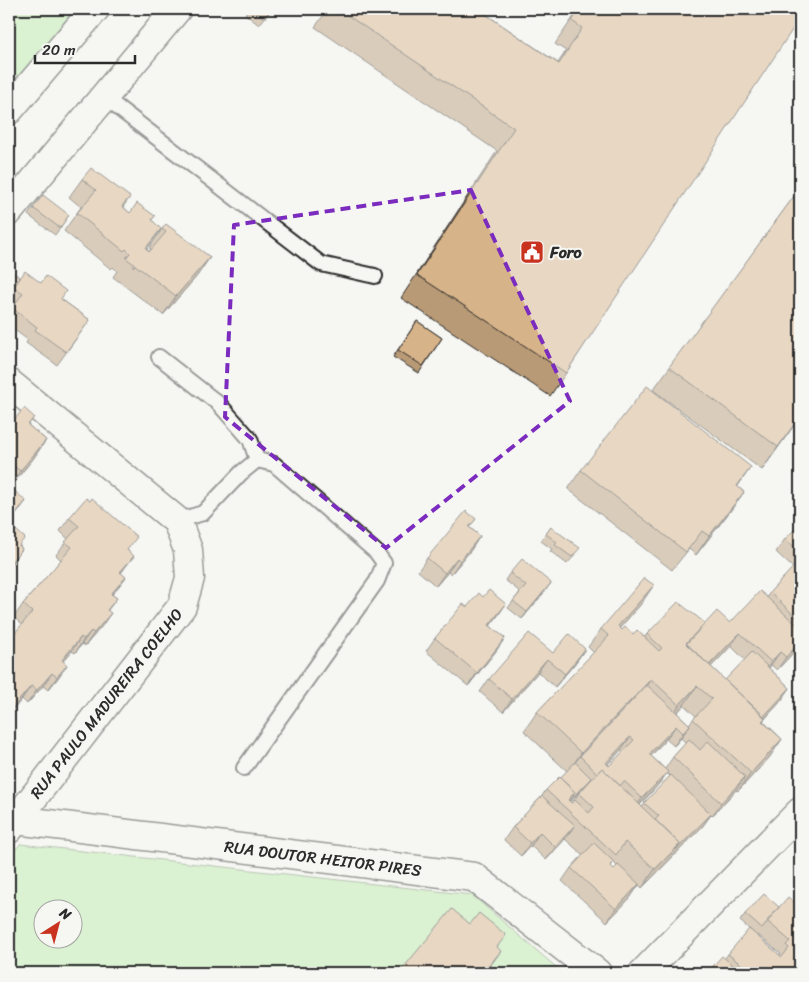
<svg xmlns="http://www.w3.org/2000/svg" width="809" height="982" viewBox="0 0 809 982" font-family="Sriracha,sans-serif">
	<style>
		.green { fill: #b9ebab; stroke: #728b6b; fill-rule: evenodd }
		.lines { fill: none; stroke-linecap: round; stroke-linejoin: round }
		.lane-casing { stroke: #2b2b2b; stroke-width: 18 }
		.street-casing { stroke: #2b2b2b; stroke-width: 31 }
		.secondary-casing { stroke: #2b2b2b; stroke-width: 31 }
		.lane { stroke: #f6f6f2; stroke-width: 14 }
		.street { stroke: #f6f6f2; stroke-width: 28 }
		.secondary { stroke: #f6f6f2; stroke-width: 28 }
		.wall { fill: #b99a76; stroke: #2b2b2b; fill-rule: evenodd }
		.shaded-wall { fill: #967d60; stroke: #2b2b2b }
		.building { fill: #d7b389; stroke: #2b2b2b; fill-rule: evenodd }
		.marked { fill: none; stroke: #7b2cbf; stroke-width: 4; stroke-dasharray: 10 6; stroke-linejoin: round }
		.labels { text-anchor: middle; stroke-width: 4; stroke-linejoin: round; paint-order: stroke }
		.poi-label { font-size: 16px; font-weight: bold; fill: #2b2b2b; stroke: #f6f6f2; text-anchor: start }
		.street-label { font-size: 16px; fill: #2b2b2b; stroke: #f6f6f2 }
	</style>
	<rect width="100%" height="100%" fill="#f6f6f2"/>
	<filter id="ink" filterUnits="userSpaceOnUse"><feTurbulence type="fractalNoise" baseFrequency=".02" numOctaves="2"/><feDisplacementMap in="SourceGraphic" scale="10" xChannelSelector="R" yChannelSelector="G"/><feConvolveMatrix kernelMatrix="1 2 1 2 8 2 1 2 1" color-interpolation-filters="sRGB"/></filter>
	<g filter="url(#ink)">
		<!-- green -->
		<path class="green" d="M9,9H111L9,129Z
			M20,844L472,895L563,973H9V858ZM42,910H72V940H42Z"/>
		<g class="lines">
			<!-- lane casing -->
			<g class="lane-casing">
				<path id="lane" d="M104,97L321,264L375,276
					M159,357L219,404L250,439L257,460
					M177,521L203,513L241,473L257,460L274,464L376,552L384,563L377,581L244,768"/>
			</g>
			<!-- street casing -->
			<g class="street-casing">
				<path id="street" d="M9,383L177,521L188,550L190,578L182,606L9,829
					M16,820L474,877L597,973
					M643,973L800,812"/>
			</g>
			<!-- secondary casing -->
			<g class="secondary-casing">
				<path id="secondary" d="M9,110L95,9
					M9,211L177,9"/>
			</g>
			<!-- lane -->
			<use href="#lane" class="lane"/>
			<!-- street -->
			<use href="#street" class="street"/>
			<!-- secondary -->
			<use href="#secondary" class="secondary"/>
		</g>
		<!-- wall -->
		<path class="wall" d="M248,9H272L259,25L245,14Z
			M328,9H478L558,63L566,51L555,44L579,9H800L566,373L550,396L401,298L497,151L315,27Z
			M82,179L130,197L123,207L130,213L152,221L147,249L149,252L151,249L149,248L162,229L210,257L197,276L163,315L113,277L117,271L113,267L111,269L64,231L81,207L69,197Z
			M800,188V417L762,470L653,390Z
			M33,208L69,215L55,235L28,215Z
			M9,269L20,278L61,299L90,320L57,365L26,343L28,340L9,326V312L13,306L9,303Z
			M417,321L442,338L419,373L393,357Z
			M9,417L13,421L34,417L28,425L46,440L33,459L10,487L13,519L9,525L20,546L22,549L9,567Z
			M581,470L738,487L744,492L731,510L696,555L689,549L672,570L568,489Z
			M69,518L128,550L124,569L121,573L116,590L112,595L117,598L108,610L102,626L85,646L82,644L75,653L72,651L63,661L58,678L48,690L43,686L27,704L22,699L9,715V640L22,625L14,617L23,604L61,560L56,555L68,539L60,531Z
			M476,519L469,527L480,536L471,550L451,574L448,572L436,586L418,571L427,558Z
			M800,524V645L777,670L771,665L769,668L790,688L781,701L763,721L782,739L769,758L738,791L736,790L712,816L711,815L702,827L642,888L639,885L630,898L607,922L562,881L571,868L583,855L565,839L546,860L531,846L521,856L504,840L513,827L542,796L546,790L560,778L567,771L524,731L537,712L594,653L588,647L601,629L641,604L619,628L622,630L645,637L647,634L705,623L700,630L730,623L767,597L770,592L793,568L776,552L785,539ZM731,646L745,660L725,680L711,667ZM684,705L696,716L689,724L677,713ZM681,738L686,743L673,757L665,769L651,756L666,739L674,746ZM621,750L623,752L609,766L608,764ZM667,773L670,776L642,807L640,805L658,785ZM586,784L579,793L572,803L570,802ZM613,862L617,866L614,869L611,866Z
			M551,527L575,555L567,564L550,551L552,549L541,541Z
			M510,573L546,590L522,619L508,608L520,592L505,580Z
			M483,597L506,604L490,626L505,638L496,651L468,686L426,651L435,638L467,607Z
			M585,649L576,662L555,687L538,672L503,712L480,692L489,679L553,653Z
			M779,907L800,973H707L725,958L728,954L756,935L740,921L745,914ZM758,935L781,954L779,955L757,936Z"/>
		<!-- shaded-wall -->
		<path class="shaded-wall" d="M161,229L148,247L133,267L146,248Z
			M210,257L197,276L163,315L176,296Z
			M800,416V417L762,470L778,447Z
			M46,440L33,459L9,488L20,471Z
			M751,467L738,486L724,505L737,486Z
			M744,492L731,510L696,555L709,536Z
			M26,501L13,519L9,525V521Z
			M480,536L471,550L451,574L460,561Z
			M22,549L13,562L9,567L11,562Z
			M134,556L124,569L111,585L120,572Z
			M457,558L448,572L436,586L445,573Z
			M126,577L116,590L102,607L111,594Z
			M551,583L546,590L522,619L527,612Z
			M654,585L641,604L605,645L618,626Z
			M506,604L497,617L480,638L489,625Z
			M111,613L102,626L85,646L94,633Z
			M705,623L692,641L683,650L686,643Z
			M91,631L82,644L75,653L84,639Z
			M740,633L731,646L696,683L705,670Z
			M81,637L72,651L53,673L62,660Z
			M505,638L496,651L468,686L477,673Z
			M800,642V645L798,648L777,670L786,657Z
			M585,649L576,662L555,687L565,674Z
			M780,652L771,665L762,675L771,662Z
			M547,659L538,672L503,712L512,699Z
			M67,665L58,678L48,690L57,677Z
			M52,673L43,686L27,704L37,690Z
			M651,679L638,698L580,756L568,772L581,753Z
			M31,686L22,699L9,715V712Z
			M697,686L684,705L666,724L679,705Z
			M790,688L781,701L750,734L759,721Z
			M690,725L681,738L674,746L683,733Z
			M676,726L666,739L640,768L649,754Z
			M630,737L621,750L597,776L606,763Z
			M782,739L769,758L738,791L751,773Z
			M668,772L658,785L633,811L642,798Z
			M745,777L736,790L712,816L721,803Z
			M591,778L586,784L565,808L569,801Z
			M711,814L702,827L642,888L655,869Z
			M575,825L565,839L546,860L555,847Z
			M540,832L531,846L521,856L530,843Z
			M639,884L630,898L607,922L616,909Z
			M501,951L485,973H483Z"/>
		<!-- building -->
		<path class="building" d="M252,9H271L264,18Z
			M338,9H478L559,64L582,28L572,21L580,9H800V18L566,373L417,275L514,128Z
			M91,168L130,197L122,206L130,213L137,203L155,216L152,220L161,229L146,248L149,252L166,232L162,229L166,224L210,257L176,296L126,258L130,253L126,249L124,251L77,213L96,190L82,179Z
			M800,188V416L778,447L669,367Z
			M43,195L69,215L60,228L33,208Z
			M9,269L20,278L9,293Z
			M25,271L41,283L46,276L66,291L61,299L90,320L66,352L35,330L37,327L12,308L23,293L14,287Z
			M417,321L442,338L423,366L398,350Z
			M647,386L751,467L737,486L744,492L709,536L702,531L686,552L581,470Z
			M24,408L34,417L28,425L46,440L20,471L9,462V426Z
			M9,417L13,421L9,426Z
			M9,486L26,501L9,521Z
			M86,498L90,501L92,498L137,537L127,550L134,556L120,572L126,577L111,594L117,598L107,610L111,613L94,633L91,631L84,639L81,637L62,660L67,665L57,677L52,673L37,690L31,686L9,712V640L32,612L23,604L72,547L65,542L79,526L69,518Z
			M466,511L476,519L469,527L480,536L460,561L457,558L445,573L427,558Z
			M9,524L25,538L19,545L22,549L11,562L9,560Z
			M800,524V552L785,539Z
			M551,527L580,548L572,557L555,545L557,542L546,534Z
			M522,559L551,583L527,612L513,601L526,586L510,573Z
			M800,560V621L770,592Z
			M644,578L654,585L618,626L622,630L625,627L633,634L637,630L659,651L662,648L647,634L678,602L705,623L686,643L765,718L762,721L782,739L751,773L693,719L712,699L697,686L679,705L651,679L581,753L537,712L609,636L601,629Z
			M489,590L506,604L489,625L505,638L477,673L435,638L463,604L467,607L479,593L483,597Z
			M760,591L800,628V642L786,657L780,652L771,662L740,633L709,665L686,644L717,611L730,623Z
			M529,633L553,653L569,634L585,649L565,674L547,659L512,699L489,679Z
			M752,652L790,688L764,716L725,680Z
			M647,685L690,725L683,733L676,726L649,754L668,772L642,798L624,781L620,786L602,768L597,773L580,756ZM630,737L634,740L609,766L606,763Z
			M689,739L700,750L708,741L745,777L721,803L673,757Z
			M575,762L591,778L569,801V800L575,792L560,778Z
			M602,768L680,844L655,869L625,842L616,855L546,790L559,777L575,792L568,800L572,803L575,800L589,813L594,807L579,793Z
			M671,775L711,814L676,850L680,844L655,820L659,816L644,803Z
			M542,796L575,825L555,847L540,832L530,843L513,827Z
			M594,843L614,862L610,865L614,869L618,865L639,884L616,909L571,868Z
			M764,894L779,907L762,929L745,914Z
			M788,897L800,907V973H752L728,954L749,929L782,957L789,948L786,945L790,941L767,921Z
			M452,909L470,924L479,913L506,935L497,947L501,951L483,973H399Z
			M722,956L742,973H707Z"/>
	</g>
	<!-- marked area -->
	<path d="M0 0H809V982H0ZM471,190L570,401L386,548L225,417L234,225Z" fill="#f6f6f2" fill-opacity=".55" fill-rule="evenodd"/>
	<path class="marked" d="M471,190L570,401L386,548L225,417L234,225Z"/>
	<!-- icons -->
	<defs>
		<g id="civic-square" transform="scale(1.25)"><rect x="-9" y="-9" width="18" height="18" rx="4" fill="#c8321e" stroke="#f6f6f2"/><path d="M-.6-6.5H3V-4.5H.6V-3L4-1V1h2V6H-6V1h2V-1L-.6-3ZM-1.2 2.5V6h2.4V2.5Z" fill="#fff"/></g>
	</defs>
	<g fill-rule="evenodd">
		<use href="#civic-square" x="532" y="252"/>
	</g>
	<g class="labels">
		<!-- poi labels -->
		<g class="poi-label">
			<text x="550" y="258">Foro</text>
		</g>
		<!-- street labels -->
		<g class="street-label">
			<text transform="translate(106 703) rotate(-52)" y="6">RUA PAULO MADUREIRA COELHO</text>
			<text transform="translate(323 858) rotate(7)" y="6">RUA DOUTOR HEITOR PIRES</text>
		</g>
	</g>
	<!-- margin -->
	<rect width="809" height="982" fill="none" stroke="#f6f6f2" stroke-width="30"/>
	<rect x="15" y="15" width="779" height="952" fill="none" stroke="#2b2b2b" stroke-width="2" filter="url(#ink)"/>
	<!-- north arrow -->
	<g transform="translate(58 924) rotate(36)"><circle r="24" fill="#f6f6f2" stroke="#a5a5a2"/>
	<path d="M0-4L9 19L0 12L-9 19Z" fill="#c8321e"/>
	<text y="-8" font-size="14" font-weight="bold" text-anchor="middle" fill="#2b2b2b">N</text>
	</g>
	<!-- scale -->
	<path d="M35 55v8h100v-8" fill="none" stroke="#2b2b2b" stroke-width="2.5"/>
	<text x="42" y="55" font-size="15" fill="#2b2b2b" stroke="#f6f6f2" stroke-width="4" paint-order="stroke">20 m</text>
</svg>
